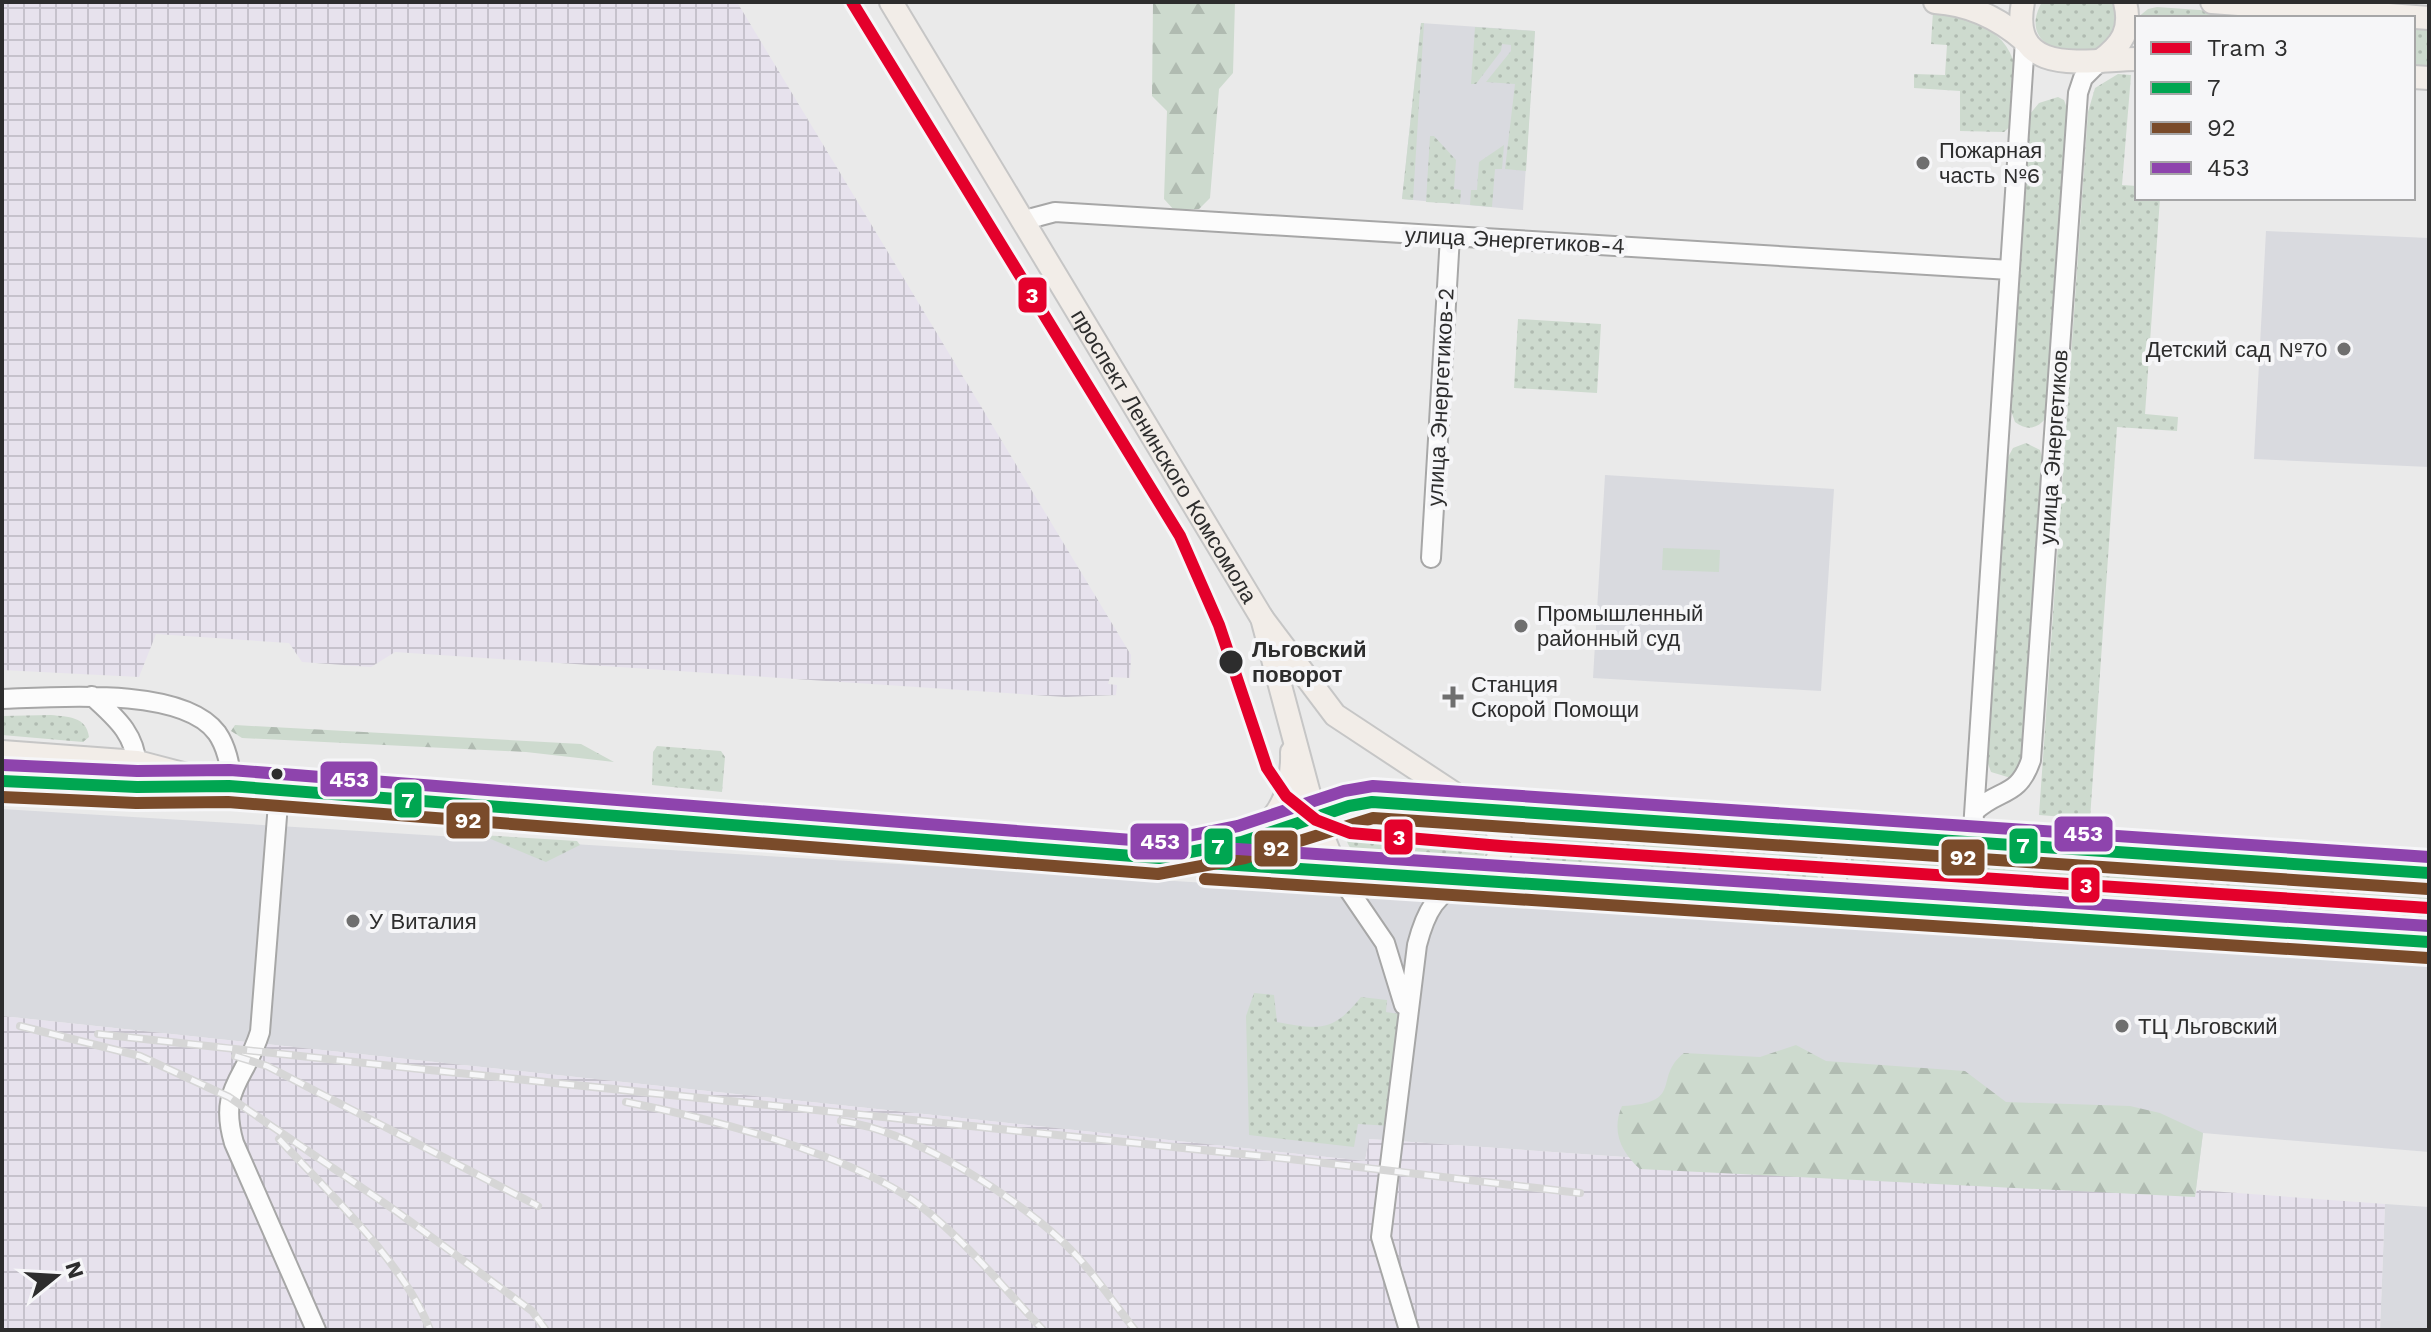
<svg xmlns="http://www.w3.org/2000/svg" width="2431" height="1332" viewBox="0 0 2431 1332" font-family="'Work Sans',sans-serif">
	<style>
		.built { fill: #d9dadf }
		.industrial { fill: url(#industrial-grid) }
		.grass { fill: url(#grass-dots) }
		.forest { fill: url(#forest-firs) }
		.garden { fill: #cddace }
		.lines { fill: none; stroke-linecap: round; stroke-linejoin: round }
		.minor-casing { stroke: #a7a7a7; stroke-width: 22 }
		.major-casing { stroke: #c6c6c6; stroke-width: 26 }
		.minor { stroke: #fcfcfc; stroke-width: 18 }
		.major { stroke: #f2ede8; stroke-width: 22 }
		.rail-casing { stroke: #d6d6d6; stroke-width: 8 }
		.rail { stroke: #f6f6f8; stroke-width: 5; stroke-dasharray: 15; stroke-linecap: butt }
		.bus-1-casing { stroke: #f6f6f8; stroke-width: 18 }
		.bus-2-casing { stroke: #f6f6f8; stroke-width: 18 }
		.bus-3-casing { stroke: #f6f6f8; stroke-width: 18 }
		.bus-1 { stroke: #00a651; stroke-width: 12 }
		.bus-2 { stroke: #7a4b2a; stroke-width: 12 }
		.bus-3 { stroke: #8e44ad; stroke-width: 12 }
		.tram-1-casing { stroke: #f6f6f8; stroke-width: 18 }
		.tram-1 { stroke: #e4002b; stroke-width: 12 }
		.poi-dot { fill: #6f6f6f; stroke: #f6f6f8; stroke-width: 3 }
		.stop-dot { fill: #2d2d2d; stroke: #f6f6f8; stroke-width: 3 }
		.labels { text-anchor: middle; stroke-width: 8; stroke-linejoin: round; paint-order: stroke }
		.poi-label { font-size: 22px; fill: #2d2d2d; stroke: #f6f6f8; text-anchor: start }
		.street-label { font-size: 22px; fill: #2d2d2d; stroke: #f6f6f8 }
		.stop-label { font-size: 22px; font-weight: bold; fill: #2d2d2d; stroke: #f6f6f8; text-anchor: start }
		.line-badge { stroke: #f6f6f8; stroke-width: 3 }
		.badge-label { font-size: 22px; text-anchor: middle; font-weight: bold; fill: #fff }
	</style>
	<defs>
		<pattern id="industrial-grid" width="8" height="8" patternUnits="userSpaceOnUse" patternTransform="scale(2)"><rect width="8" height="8" fill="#e7e2ed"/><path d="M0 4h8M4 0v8" fill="none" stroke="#c6c2cc"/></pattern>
		<pattern id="grass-dots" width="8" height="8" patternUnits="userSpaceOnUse" patternTransform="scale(2)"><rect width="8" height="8" fill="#cddace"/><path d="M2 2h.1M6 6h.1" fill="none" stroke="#b0bbb1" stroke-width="1.8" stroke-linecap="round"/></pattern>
		<pattern id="forest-firs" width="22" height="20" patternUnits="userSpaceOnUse" patternTransform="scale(2)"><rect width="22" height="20" fill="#cddace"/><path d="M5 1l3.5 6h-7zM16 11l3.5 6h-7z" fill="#b0bbb1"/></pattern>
	</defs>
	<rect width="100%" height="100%" fill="#eaeaea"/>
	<!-- built -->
	<path class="built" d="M1421,23L1535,31L1523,210L1402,199Z
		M2266,231L2429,238V467L2254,459Z
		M1605,475L1834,489L1821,691L1593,678Z
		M2,809L2429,958V1152L2203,1133L2195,1197L1369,1139L1365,1161L2,1016Z
		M2385,1204L2429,1207V1330H2380Z"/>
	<!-- industrial -->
	<path class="industrial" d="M2,2H737L1131,655L1130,678L1110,677L1108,684L1117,685L1116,695L1065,697L395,652L371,667L302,662L289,643L156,634L139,677L2,670Z
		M2,1016L1365,1161L1369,1139L2195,1197L2197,1190L2385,1204L2380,1330H2Z"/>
	<!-- grass -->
	<path class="grass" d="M2042,2H2112C2148,67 2004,69 2042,2Z
		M2157,7L2313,18H2137L2148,9Z
		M1933,11C1968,13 2012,32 2016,73C2017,89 2014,107 2014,123L2004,132L1960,131V91L1914,88V74L1945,75L1947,45L1931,44Z
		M1421,23H1424L1413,200L1402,199Z
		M2413,25L2429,26V69L2413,68Z
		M1475,27L1535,31L1526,171L1505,169L1515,84L1486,82L1511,51V45L1502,44L1501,51L1476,84H1471Z
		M2118,74L2131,75L2122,185L2137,186V198H2160L2145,414L2178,417L2177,431L2117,427L2090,819L2039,815L2088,112L2095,88Z
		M2058,97L2064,100L2069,114L2046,418C2037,429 2027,431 2015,422L2010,408L2030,114L2039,103Z
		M1430,136H1434L1456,160L1454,189L1461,190L1460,204L1426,202Z
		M1504,145L1502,169H1495L1492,207L1470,205L1471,190H1477L1479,162Z
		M1518,319L1601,324L1597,393L1514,388Z
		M2026,443L2040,450L2044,464L2024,761L2011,778L1991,772L1986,758L2006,461L2013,448Z
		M51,715C68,717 86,716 89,737L83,742L2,735V716Z
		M657,746L721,751L725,757L722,792L652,785L653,752Z
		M1361,816L1472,824L1487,836C1487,852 1485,862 1468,865L1359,856C1341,844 1342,825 1361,816Z
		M1545,828L1825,845C1814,858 1813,870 1821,884L1543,867L1535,865L1526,850L1531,833Z
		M481,835L577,841L580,845L546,862Z
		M1851,857L2031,869L2065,863L2429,887V921L2065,898L2032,886L1850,875Z
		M1254,993L1274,995L1277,1022C1320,1030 1333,1032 1361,997L1387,1000L1386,1012L1399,1014L1401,1027L1391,1126L1358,1124L1354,1147L1249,1135L1246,1016Z"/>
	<!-- forest -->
	<path class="forest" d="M1153,2H1235L1233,73L1219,89L1210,198L1199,209L1174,210L1164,199L1167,111L1152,96Z
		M235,725L581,744L614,762L526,752L242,738L231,731Z
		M1796,1045L1826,1061L1965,1071L2006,1102L2130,1106L2160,1113L2203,1133L2195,1197L1640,1169C1621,1152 1611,1131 1622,1106C1686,1103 1652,1078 1684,1053L1760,1057Z"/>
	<!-- garden -->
	<path class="garden" d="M1663,548L1720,550L1719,572L1662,570Z"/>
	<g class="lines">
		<!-- minor casing -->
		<g class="minor-casing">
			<path id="minor" d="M1021,221L1055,212L2010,270
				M1431,558L1450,236
				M92,696C118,719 138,737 137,773
				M2,699C55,697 183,686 217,733C228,749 230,768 233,786
				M279,791L260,1032C245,1081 218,1088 234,1143L316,1330
				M1975,811C2000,788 2018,798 2031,760L2078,93L2083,78L2099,62
				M1972,845L2025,41
				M1338,874L1385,943L1404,1005
				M1409,1330L1381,1237L1417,945C1425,914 1436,889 1470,880"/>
		</g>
		<!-- major casing -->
		<g class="major-casing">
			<g id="major">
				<path id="s1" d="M891,2L1262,618L1316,820L1329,852"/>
				<path d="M1935,2C1969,4 2000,19 2025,41"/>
				<path d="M2023,2C2008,80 2091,59 2137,59"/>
				<path d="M2212,2L2429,18"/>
				<path d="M2100,61C2122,45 2132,30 2125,2"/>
				<path d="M2413,77L2429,78"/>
				<path d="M2,752L137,762L229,786L279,791L1338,874L1474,879C1504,869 1508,838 1488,816L1335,715L1262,618"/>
				<path d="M2,781L204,787"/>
				<path d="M1256,833C1284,814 1293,784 1292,752"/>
				<path d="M1188,854C1251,844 1309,812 1372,802L2429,873"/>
				<path d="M1475,879L2429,942"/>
				<path d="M1858,902L1837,889L1832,864L1839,846L1864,836"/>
			</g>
		</g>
		<!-- minor -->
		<use href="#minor" class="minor"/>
		<!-- major -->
		<use href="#major" class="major"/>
		<!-- rail casing -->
		<g class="rail-casing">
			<path id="rail" d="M20,1026L140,1056L229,1097L396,1211L532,1311L546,1330
				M98,1034L420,1069
				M235,1056L267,1066L538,1206
				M410,1068L1290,1159L1580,1193
				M626,1102C708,1118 851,1154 918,1204C963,1238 1005,1289 1043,1330
				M841,1121C915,1131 1023,1200 1074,1253C1096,1276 1115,1305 1135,1330
				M279,1139C327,1191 405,1264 430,1330"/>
		</g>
		<!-- rail -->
		<use href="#rail" class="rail"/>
		<!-- bus-1 casing -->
		<g class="bus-1-casing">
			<path id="bus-1" d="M2,781L137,787L229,786L1159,858L1242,842L1349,806L1372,802L2429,873
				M1206,863L2429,942"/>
		</g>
		<!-- bus-2 casing -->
		<g class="bus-2-casing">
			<path id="bus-2" d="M2,797L136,803L228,802L1158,874L1245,858L1373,818L2428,889
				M1205,879L2428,958"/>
		</g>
		<!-- bus-3 casing -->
		<g class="bus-3-casing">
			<path id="bus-3" d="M3,765L137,771L230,770L1158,842L1238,826L1344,791L1373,786L2429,857
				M1207,847L2429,926"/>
		</g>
		<!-- bus-1 -->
		<use href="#bus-1" class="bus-1"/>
		<!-- bus-2 -->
		<use href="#bus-2" class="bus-2"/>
		<!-- bus-3 -->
		<use href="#bus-3" class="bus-3"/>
		<!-- tram-1 casing -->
		<g class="tram-1-casing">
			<path id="tram-1" d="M852,2L1180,536L1219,625L1267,768L1286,796L1316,820L1350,833L1501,846L2429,908"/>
		</g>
		<!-- tram-1 -->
		<use href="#tram-1" class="tram-1"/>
	</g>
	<!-- markers -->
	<g class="poi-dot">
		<circle cx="1923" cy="163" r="8"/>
		<circle cx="2344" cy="349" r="8"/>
		<circle cx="1521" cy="626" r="8"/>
		<path d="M1449 685h8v8h8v8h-8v8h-8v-8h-8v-8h8z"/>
		<circle cx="353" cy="921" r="8"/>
		<circle cx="2122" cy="1026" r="8"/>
	</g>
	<g class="stop-dot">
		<circle cx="1231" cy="662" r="13"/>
		<circle cx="277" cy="774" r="7"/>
	</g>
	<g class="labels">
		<!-- poi labels -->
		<g class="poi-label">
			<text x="1939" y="158">Пожарная<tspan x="1939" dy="25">часть №6</tspan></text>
			<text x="2328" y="357" text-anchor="end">Детский сад №70</text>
			<text x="1537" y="621">Промышленный<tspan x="1537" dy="25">районный суд</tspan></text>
			<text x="1471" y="692">Станция<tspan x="1471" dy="25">Скорой Помощи</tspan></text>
			<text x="369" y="929">У Виталия</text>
			<text x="2138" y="1034">ТЦ Льговский</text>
		</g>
		<!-- street labels -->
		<g class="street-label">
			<text transform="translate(1515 240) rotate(3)" y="8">улица Энергетиков-4</text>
			<text transform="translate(1440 397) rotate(-87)" y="8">улица Энергетиков-2</text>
			<text transform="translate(2053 447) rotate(-86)" y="8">улица Энергетиков</text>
			<text dy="8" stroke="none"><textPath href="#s1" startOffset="530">проспект Ленинского Комсомола</textPath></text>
		</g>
		<!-- stop labels -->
		<g class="stop-label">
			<text x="1252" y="657">Льговский<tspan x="1252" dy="25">поворот</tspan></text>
		</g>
	</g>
	<g class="line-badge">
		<rect x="1017" y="276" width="31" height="38" rx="8" fill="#e4002b"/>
		<rect x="319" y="760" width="60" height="38" rx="8" fill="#8e44ad"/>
		<rect x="393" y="781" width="30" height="38" rx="8" fill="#00a651"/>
		<rect x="445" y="801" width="46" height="39" rx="8" fill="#7a4b2a"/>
		<rect x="2053" y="815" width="61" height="38" rx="8" fill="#8e44ad"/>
		<rect x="1383" y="818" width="31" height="38" rx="8" fill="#e4002b"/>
		<rect x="1129" y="822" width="61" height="39" rx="8" fill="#8e44ad"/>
		<rect x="2008" y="827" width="31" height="38" rx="8" fill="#00a651"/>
		<rect x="1203" y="827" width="31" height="39" rx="8" fill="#00a651"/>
		<rect x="1253" y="829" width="46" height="39" rx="8" fill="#7a4b2a"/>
		<rect x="1940" y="838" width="46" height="39" rx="8" fill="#7a4b2a"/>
		<rect x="2070" y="866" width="31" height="38" rx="8" fill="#e4002b"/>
	</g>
	<g class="badge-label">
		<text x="1032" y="303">3</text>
		<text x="349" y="787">453</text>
		<text x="408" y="808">7</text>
		<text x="468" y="828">92</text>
		<text x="2083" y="841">453</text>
		<text x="1399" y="845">3</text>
		<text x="1160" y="849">453</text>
		<text x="2023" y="853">7</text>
		<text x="1218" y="854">7</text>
		<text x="1276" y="856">92</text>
		<text x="1963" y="865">92</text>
		<text x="2086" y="893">3</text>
	</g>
	<!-- border -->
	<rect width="2431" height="1332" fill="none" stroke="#2d2d2d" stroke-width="8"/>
	<!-- legend -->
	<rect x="2135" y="16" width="280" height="184" fill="#f6f6f8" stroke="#a6a6a7" stroke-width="2"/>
	<rect x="2151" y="42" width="40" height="12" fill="#e4002b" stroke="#a6a6a7" stroke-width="2"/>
	<text x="2207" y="56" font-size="24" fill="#2d2d2d">Tram 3</text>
	<rect x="2151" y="82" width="40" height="12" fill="#00a651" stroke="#a6a6a7" stroke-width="2"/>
	<text x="2207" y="96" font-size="24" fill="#2d2d2d">7</text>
	<rect x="2151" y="122" width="40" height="12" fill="#7a4b2a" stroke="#a6a6a7" stroke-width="2"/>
	<text x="2207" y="136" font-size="24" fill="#2d2d2d">92</text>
	<rect x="2151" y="162" width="40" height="12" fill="#8e44ad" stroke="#a6a6a7" stroke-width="2"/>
	<text x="2207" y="176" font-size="24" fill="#2d2d2d">453</text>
	<!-- north arrow -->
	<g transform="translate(56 1276) rotate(72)" stroke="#f6f6f8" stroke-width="6" paint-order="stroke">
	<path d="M0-6L14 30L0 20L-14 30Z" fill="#2d2d2d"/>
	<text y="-12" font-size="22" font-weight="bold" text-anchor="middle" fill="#2d2d2d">N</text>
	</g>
</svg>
